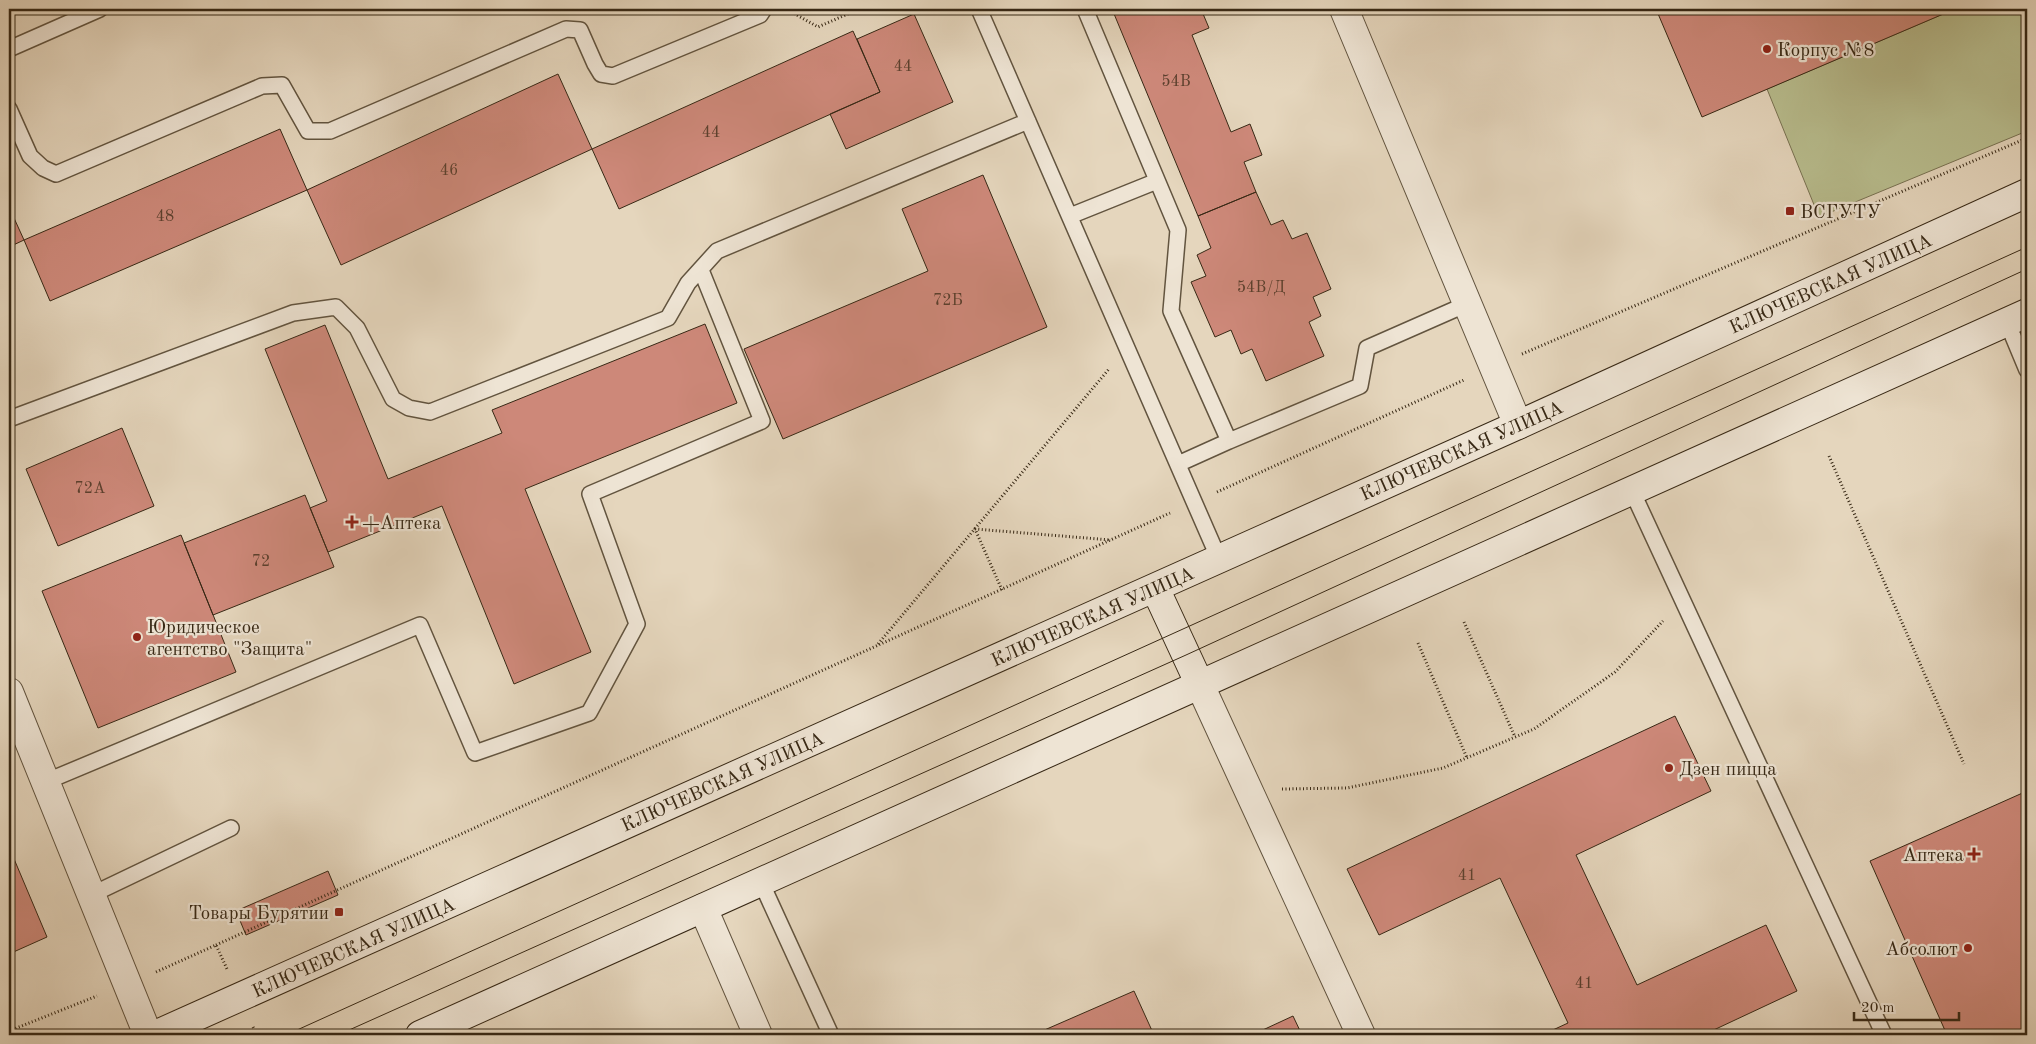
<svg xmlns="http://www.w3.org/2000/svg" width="2036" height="1044" viewBox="0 0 2036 1044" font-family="'Old Standard TT',serif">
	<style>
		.green { fill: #b8bd8e; stroke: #787252 }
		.building { fill: #cd8879; stroke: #372815 }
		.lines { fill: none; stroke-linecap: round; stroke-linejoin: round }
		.lane-casing { stroke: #62543f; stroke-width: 18 }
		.street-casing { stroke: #62543f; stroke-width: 30 }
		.secondary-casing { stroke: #372815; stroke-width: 30 }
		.path { stroke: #372815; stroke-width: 3; stroke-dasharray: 1 2.5; stroke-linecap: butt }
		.lane { stroke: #eee4d4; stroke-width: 15 }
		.street { stroke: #eee4d4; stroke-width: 28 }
		.secondary { stroke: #eee4d4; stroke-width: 28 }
		.tram { stroke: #372815; stroke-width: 1 }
		.poi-dot { fill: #8f2418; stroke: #eee4d4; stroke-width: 2 }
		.labels { text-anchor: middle; stroke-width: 4.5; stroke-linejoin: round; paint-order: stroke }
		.number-label { font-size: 16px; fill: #5c402e }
		.poi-label { font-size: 19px; fill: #372815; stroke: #eee4d4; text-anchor: start }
		.street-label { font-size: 19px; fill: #372815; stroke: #eee4d4 }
	</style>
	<rect width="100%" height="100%" fill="#e5d6bd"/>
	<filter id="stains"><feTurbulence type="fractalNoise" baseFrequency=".004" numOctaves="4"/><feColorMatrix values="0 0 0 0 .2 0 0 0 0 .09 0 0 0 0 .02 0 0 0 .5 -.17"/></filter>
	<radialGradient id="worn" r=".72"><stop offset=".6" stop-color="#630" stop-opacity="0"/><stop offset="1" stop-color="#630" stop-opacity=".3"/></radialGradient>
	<!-- green -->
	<path class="green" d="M1955,9H2027V131L1819,217L1767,89Z"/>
	<!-- building -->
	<path class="building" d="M1112,9H1201L1209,28L1192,35L1231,132L1250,124L1262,155L1244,162L1256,192L1198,216Z
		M1656,9H1955L1702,117Z
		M914,14L953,102L846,149L830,114L880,92L857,39Z
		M853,31L880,92L619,209L592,149Z
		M558,74L592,149L341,265L307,190Z
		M280,129L307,190L50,301L24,240Z
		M983,175L1047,327L783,439L744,349L928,271L902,209Z
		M1256,192L1271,225L1283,220L1292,239L1307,233L1331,289L1313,297L1321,316L1309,322L1324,356L1266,381L1252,349L1241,354L1231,330L1215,337L1191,282L1206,276L1197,255L1211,248L1198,216Z
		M9,207L24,240L9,247Z
		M705,324L737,403L525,489L591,652L514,684L442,506L328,552L310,508L327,501L265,349L325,325L388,479L502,433L492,410Z
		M122,428L154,506L58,546L26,469Z
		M305,495L334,567L213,615L184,543Z
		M181,535L236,672L98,728L42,591Z
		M1675,716L1711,791L1576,855L1637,985L1766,925L1797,991L1703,1035H1542L1568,1023L1500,878L1379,935L1347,869Z
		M2027,791V1035H1947L1870,861Z
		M9,847L47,937L9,954Z
		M328,871L338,895L246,935L236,911Z
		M1134,991L1154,1035H1033Z
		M1293,1016L1302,1035H1252Z"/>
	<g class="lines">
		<!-- lane casing -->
		<g class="lane-casing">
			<path id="lane" d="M979,9L1219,559
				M1085,9L1178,230L1171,311L1229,441L1178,464
				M9,49L100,9
				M9,109L30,156L43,168L56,174L262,86L282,85L308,131H330L566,29L580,30L595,64L601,74L613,76L760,15L764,9
				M1070,216L1157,181
				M2007,322L2027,370
				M9,419L293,313L336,307L357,328L393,399L409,408L430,412L668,318L688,283L717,251L1028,121
				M1229,441L1360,386L1367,348L1467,304
				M1632,491L1884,1035
				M45,782L420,625L475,753L589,713L637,624L590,494L762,421L701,270
				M761,882L831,1035
				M91,895L231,828"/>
		</g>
		<!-- street casing -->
		<g class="street-casing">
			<path id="street" d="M1344,9L1518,425
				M1200,685L1361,1035
				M9,692L148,1035
				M703,908L758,1035"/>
		</g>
		<!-- secondary casing -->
		<g class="secondary-casing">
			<path id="secondary" d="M1155,588L1200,685
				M155,1035L1518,425L2027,193
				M420,1035L2027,313"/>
		</g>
		<!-- path -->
		<path class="path" d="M788,10L818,27L859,9
			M1522,354L2027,138
			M1829,456L1964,764
			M1217,492L1464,380
			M1002,590L975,529L1111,540
			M1464,622L1515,737
			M1418,643L1467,758
			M878,644L1109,369
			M1282,789L1347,788L1443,768L1534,729L1615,672L1663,621
			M216,945L1170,513
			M156,972L216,945L227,969
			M253,1027L257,1035
			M9,1031L97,996"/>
		<!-- lane -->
		<use href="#lane" class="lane"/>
		<!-- street -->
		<use href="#street" class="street"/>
		<!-- secondary -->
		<use href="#secondary" class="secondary"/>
		<!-- tram -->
		<path class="tram" d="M286,1035L2027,247
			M338,1035L1186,655L2027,269"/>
	</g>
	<!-- markers -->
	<g class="poi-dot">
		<circle cx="1767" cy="49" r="5"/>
		<rect x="1785" y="206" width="10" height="10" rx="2.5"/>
		<path d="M349.5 514.5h5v5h5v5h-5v5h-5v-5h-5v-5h5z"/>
		<circle cx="137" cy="637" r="5"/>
		<circle cx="1669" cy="768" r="5"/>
		<path d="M1971.5 846.5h5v5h5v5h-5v5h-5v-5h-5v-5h5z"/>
		<rect x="334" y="907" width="10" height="10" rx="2.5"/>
		<circle cx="1968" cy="948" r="5"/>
	</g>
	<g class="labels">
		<!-- number labels -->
		<g class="number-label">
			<text x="903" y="71">44</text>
			<text x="1176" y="86">54В</text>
			<text x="711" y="137">44</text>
			<text x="449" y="175">46</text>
			<text x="165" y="221">48</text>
			<text x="1261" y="292">54В/Д</text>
			<text x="948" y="305">72Б</text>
			<text x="90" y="493">72А</text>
			<text x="261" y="566">72</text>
			<text x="1467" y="880">41</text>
			<text x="1584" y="988">41</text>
		</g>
		<!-- poi labels -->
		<g class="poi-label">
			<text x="1777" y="56">Корпус №8</text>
			<text x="1800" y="218">ВСГУТУ</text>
			<text x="362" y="529">+Аптека</text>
			<text x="147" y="633">Юридическое<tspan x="147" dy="22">агентство "Защита"</tspan></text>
			<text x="1679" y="775">Дзен пицца</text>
			<text x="1964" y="861" text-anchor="end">Аптека</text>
			<text x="329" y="919" text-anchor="end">Товары Бурятии</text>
			<text x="1958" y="955" text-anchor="end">Абсолют</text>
		</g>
		<!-- street labels -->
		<g class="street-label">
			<text transform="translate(1830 283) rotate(-24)" y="7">КЛЮЧЕВСКАЯ УЛИЦА</text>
			<text transform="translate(1461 450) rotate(-24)" y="7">КЛЮЧЕВСКАЯ УЛИЦА</text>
			<text transform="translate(1092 616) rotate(-24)" y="7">КЛЮЧЕВСКАЯ УЛИЦА</text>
			<text transform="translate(722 781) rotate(-24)" y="7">КЛЮЧЕВСКАЯ УЛИЦА</text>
			<text transform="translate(353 947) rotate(-24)" y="7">КЛЮЧЕВСКАЯ УЛИЦА</text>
		</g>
	</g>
	<!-- margin -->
	<rect width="2036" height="1044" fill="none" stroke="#e5d6bd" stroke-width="30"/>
	<rect x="10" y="10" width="2016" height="1024" fill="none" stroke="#372815" stroke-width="2.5"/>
	<rect x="15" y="15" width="2006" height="1014" fill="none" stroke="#372815"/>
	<!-- scale -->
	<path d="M1854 1012v8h105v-8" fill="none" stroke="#372815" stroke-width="2.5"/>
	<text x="1861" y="1012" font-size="15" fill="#372815" stroke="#eee4d4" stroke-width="4" paint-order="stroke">20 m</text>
	<rect width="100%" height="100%" filter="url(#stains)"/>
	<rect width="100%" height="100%" fill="url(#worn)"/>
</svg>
